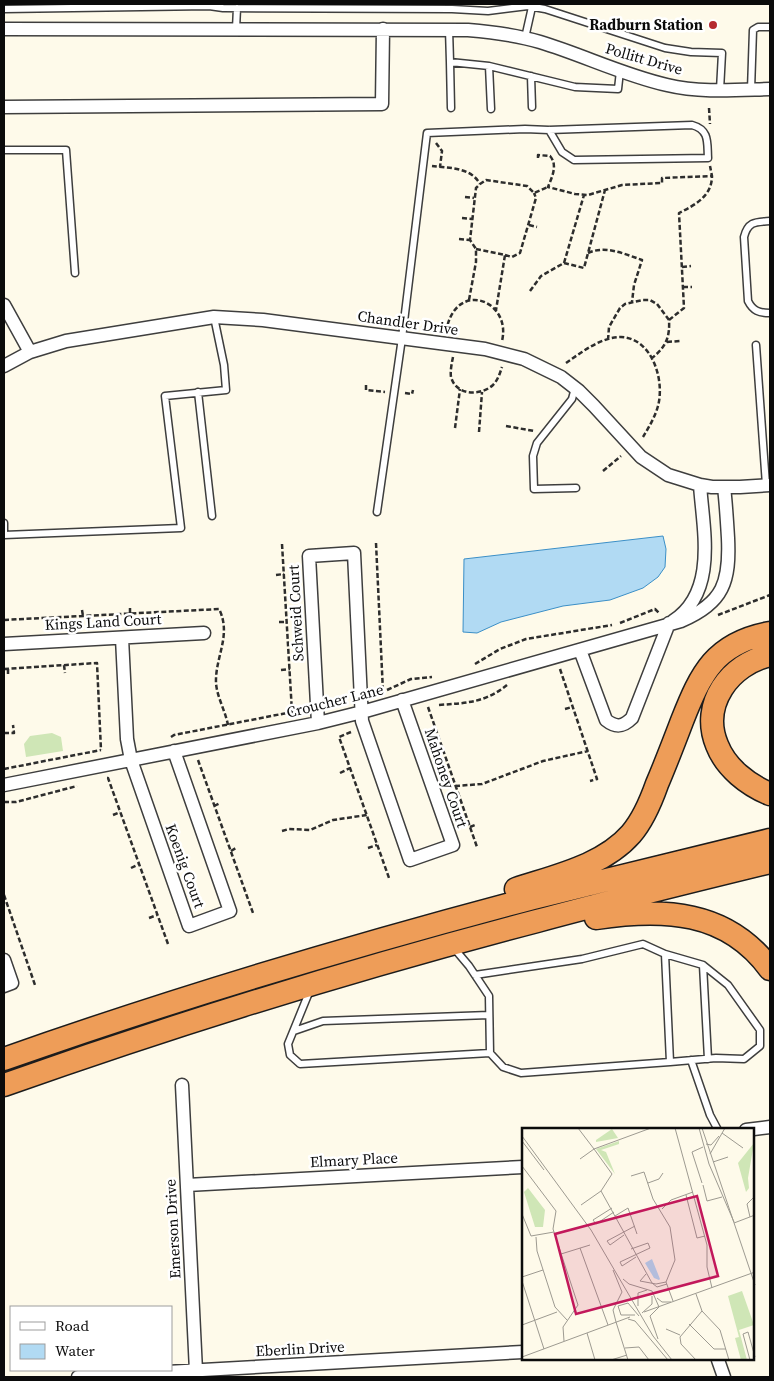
<svg xmlns="http://www.w3.org/2000/svg" width="774" height="1381" viewBox="0 0 774 1381" font-family="'Source Serif 4',serif">
	<style>
		.green { fill: #cfe6b6 }
		.water { fill: #b1daf3; stroke: #3b8fc7 }
		.lines { fill: none; stroke-linecap: round; stroke-linejoin: round }
		.lane-casing { stroke: #3e3e3e; stroke-width: 9 }
		.street-casing { stroke: #3e3e3e; stroke-width: 15 }
		.highway-casing { stroke: #1c1c1c; stroke-width: 25 }
		.path { stroke: #2d2d2d; stroke-width: 2.5; stroke-dasharray: 5 2.5; stroke-linecap: butt }
		.lane { stroke: #fff; stroke-width: 6 }
		.street { stroke: #fff; stroke-width: 12 }
		.highway { stroke: #ee9d58; stroke-width: 22 }
		.poi-dot { fill: #b52a30; stroke: #fff; stroke-width: 2 }
		.labels { text-anchor: middle; stroke-width: 5; stroke-linejoin: round; paint-order: stroke }
		.poi-label { font-size: 15px; font-weight: bold; fill: #0b0b0b; stroke: #fff; text-anchor: end }
		.street-label { font-size: 15px; fill: #0b0b0b; stroke: #fff }
		.inset-road { fill: none; stroke: #9d9a91; stroke-width: 1 }
		.view { fill: #c2185b; fill-opacity: 0.15; stroke: #c2185b; stroke-width: 2.5 }
		.inset-edge { fill: none; stroke: #0b0b0b; stroke-width: 2.5 }
	</style>
	<rect width="100%" height="100%" fill="#fefaea"/>
	<!-- green -->
	<path class="green" d="M52,733L61,737L63,751L26,757L24,744L30,736Z"/>
	<!-- water -->
	<path class="water" d="M663,536L666,549L665,567L658,577L643,588L610,600L563,606L501,622L477,633L463,632L464,559Z"/>
	<g class="lines">
		<!-- lane casing -->
		<g class="lane-casing">
			<path id="lane" d="M4,9L209,6L223,8L452,9L488,11L528,6L545,9L665,48L691,52L722,53L720,90
				M236,29L237,8
				M449,29L450,62L489,66L575,87L618,89L620,71
				M525,38L532,7
				M450,62L451,108
				M489,66L491,109
				M531,76L532,107
				M751,90L753,30L758,27H770
				M4,150H66L75,273
				M770,221C756,222 748,221 744,237L748,301C753,311 759,313 770,313
				M756,345L766,485
				M575,388L572,399L537,443L533,456L534,489L576,488
				M198,392L212,516
				M377,512L402,338L427,133L525,129L549,130L692,125C710,130 707,143 708,158L574,160L562,152L549,130
				M4,523V535L181,528L165,396L226,390L224,365L214,317
				M665,954L703,965L728,985L760,1030V1046L744,1059L716,1058L670,1062Z
				M703,965L708,1059
				M475,975L582,959L643,944L665,954
				M310,990L288,1044L290,1055L300,1064L490,1053L489,996L469,966L453,947
				M294,1031L323,1021L489,1015
				M490,1053L503,1067L521,1073L670,1062
				M691,1060L710,1115L718,1130"/>
		</g>
		<!-- street casing -->
		<g class="street-casing">
			<path id="street" d="M4,29L468,30C492,32 516,35 540,42C583,55 623,75 667,85C700,93 736,90 770,89
				M4,107L382,104L383,29
				M4,305L30,352
				M4,366L30,352L66,341L214,317L263,320L485,349L524,359L561,377L579,391L594,406L641,457L668,475L700,485L712,487H740L770,485
				M673,621C718,592 703,529 700,485
				M122,638L127,739L131,760L189,926L230,911L174,751
				M4,644L204,633
				M580,650L606,720C616,728 623,727 632,718L669,623
				M318,723L309,556L354,553L362,721L410,860L453,845L402,700
				M4,785L318,723L362,712L681,621C724,603 730,581 728,538C727,521 726,504 724,487
				M4,960L12,983L4,986
				M182,1085L196,1371
				M746,1130L770,1127
				M187,1185L523,1167
				M718,1360L724,1377
				M78,1377L523,1352"/>
		</g>
		<!-- highway casing -->
		<g class="highway-casing">
			<path id="highway" d="M770,655C730,664 700,704 717,745C726,768 748,785 770,794
				M516,889C555,876 603,866 631,834C643,820 651,801 657,784C666,763 674,742 682,721C701,673 715,643 770,633
				M596,918C663,908 727,910 770,969
				M4,1059C177,998 355,945 533,898C612,878 691,859 770,840
				M4,1085C179,1023 357,968 537,921C614,900 692,881 770,862"/>
		</g>
		<!-- path -->
		<path class="path" d="M709,108L710,124
			M436,143L442,151L440,167
			M538,158V155L550,156C558,165 552,177 548,187L575,194L588,195L622,185L662,183V178L712,176L710,166
			M432,166C448,168 471,167 480,184
			M465,197L474,198
			M462,218L472,219
			M529,225L537,227
			M459,239L470,240
			M476,249L505,255L496,310
			M588,253C605,245 625,254 642,260L634,285L632,302
			M505,255L512,257L520,253L536,198L534,193
			M564,263L584,268L605,190
			M682,267L691,266
			M683,287H692
			M530,291L541,276L564,263L584,195
			M469,300L476,262V249L470,240L476,188L480,184L486,180L527,186L534,193L548,187
			M669,320L684,308L679,213C695,205 712,196 712,176
			M446,332C455,278 512,300 502,341
			M608,340L609,327L620,308L625,304L643,300H650L657,304L669,320C670,337 666,347 652,358
			M667,342L680,341
			M453,357C452,362 450,371 451,377C456,396 481,396 493,385C498,380 500,373 502,367
			M566,363C582,352 601,337 621,337C652,338 665,380 658,406C655,417 649,427 643,437
			M366,385V390L385,392
			M405,393L412,394L413,390
			M506,426L534,431
			M455,428L460,389
			M479,432L482,392
			M603,471L621,456
			M376,543L383,692
			M282,544L292,712
			M276,575L284,574
			M130,608V613
			M82,610L83,616
			M718,615L770,595
			M4,620L219,609C232,635 215,657 216,683C217,697 225,710 228,725
			M279,622H287
			M620,623L655,609L659,613
			M475,664L500,649L526,639L612,625
			M64,665L65,673
			M4,669L97,663L101,750
			M8,669V676
			M560,669L597,779L590,781
			M281,670L290,669
			M387,690L411,679L432,677
			M439,705C465,703 485,703 507,685
			M428,707L477,847
			M565,709L572,707
			M351,732L339,737L389,878
			M4,733H14L13,725
			M171,737L174,735L292,712L297,713
			M198,760L253,913
			M4,769L101,750
			M340,773L350,768
			M107,778H108L168,944
			M455,786L482,784L543,761L588,751
			M4,802H16L77,786
			M214,806L220,803
			M113,815L120,812
			M470,827L475,825
			M282,831L289,829L310,830L333,820L367,815
			M368,848L377,845
			M231,851L236,848
			M131,868L139,864
			M4,895L35,985
			M149,918L157,915"/>
		<!-- lane -->
		<use href="#lane" class="lane"/>
		<!-- street -->
		<use href="#street" class="street"/>
		<!-- highway -->
		<use href="#highway" class="highway"/>
	</g>
	<!-- markers -->
	<circle class="poi-dot" cx="713" cy="25" r="5"/>
	<g class="labels">
		<!-- poi labels -->
		<g class="poi-label">
			<text x="703" y="30">Radburn Station</text>
		</g>
		<!-- street labels -->
		<g class="street-label">
			<text transform="translate(644 59) rotate(16)" y="5">Pollitt Drive</text>
			<text transform="translate(408 323) rotate(8)" y="5">Chandler Drive</text>
			<text transform="translate(296 613) rotate(-93)" y="5">Schweid Court</text>
			<text transform="translate(103 622) rotate(-3)" y="5">Kings Land Court</text>
			<text transform="translate(335 701) rotate(-14)" y="5">Croucher Lane</text>
			<text transform="translate(446 778) rotate(71)" y="5">Mahoney Court</text>
			<text transform="translate(185 866) rotate(70)" y="5">Koenig Court</text>
			<text transform="translate(354 1160) rotate(-3)" y="5">Elmary Place</text>
			<text transform="translate(173 1229) rotate(-93)" y="5">Emerson Drive</text>
			<text transform="translate(300 1349) rotate(-3)" y="5">Eberlin Drive</text>
		</g>
	</g>
	<!-- overview -->
	<g transform="translate(522 1128)">
		<rect width="232" height="232" fill="#fefaea"/>
		<path d="M90,1L96,10L74,14V12ZM97,13V16L79,22L84,24L93,46L74,21ZM232,15L226,50L227,60L224,64L216,35ZM6,60L23,82L21,99H13L2,64ZM220,163L232,197L217,202L225,232H219L213,210L217,209L206,168Z" fill="#cfe6b6"/>
		<path d="M130,131L138,151L137,152L132,150L123,135Z" fill="#b1daf3"/>
		<path class="inset-road" d="M56,0L72,21L129,0M153,0L185,117V139L190,160M177,0L187,36L212,94M180,0L233,157M200,5L221,20M0,8L69,102L131,208L150,232M0,13L22,42M184,16L189,17L197,8M188,26L203,0M58,31L72,21L90,46L79,63L130,155L135,159L145,156M191,34L206,29M0,38L34,83L31,101L56,177L41,199L42,213M109,48L122,44L131,71L148,99L153,132L144,154L151,173M126,55L137,51L141,45M180,55L170,24L181,19M181,57L185,73L200,69M164,67L175,110L183,108M59,77L79,63M90,80L71,92L74,96L92,84M140,81L149,72L171,64M0,86L9,108L32,104M93,88L106,80L115,106M228,89L225,76L233,68M212,95L233,87M102,107L88,117L85,113L113,98M14,109L15,123L33,179L45,192M58,120L86,197M109,121L126,115L128,120L98,134L100,138L114,129M39,126L68,117M91,142L100,164L91,182L94,194M124,146L118,153L134,156L144,154M0,149L21,142M101,151L107,156L130,163L137,179L128,188L136,211M0,153L22,221M174,166L180,183L198,202L207,232M135,170L140,174H149M116,178V165L125,162M122,184L233,144M120,185L130,176V168M113,187H99L96,178L106,175L117,188M106,191L113,193L146,232M94,194L106,232M167,196L192,221H204M0,197L35,184M144,201L158,207M65,205L73,232M103,220L117,219L127,232M0,229L108,189M89,232L105,227M174,232L159,216L158,209L180,183M228,232L221,206L226,204L233,229"/>
		<path class="view" d="M175,68L196,148L54,186L33,106Z"/>
		<rect width="232" height="232" class="inset-edge"/>
	</g>
	<!-- border -->
	<rect width="774" height="1381" fill="none" stroke="#0b0b0b" stroke-width="10"/>
	<!-- legend -->
	<rect x="10" y="1306" width="162" height="65" fill="#ffffff" stroke="#9d9d9d"/>
	<rect x="20" y="1322" width="25" height="8" fill="#ffffff" stroke="#9d9d9d"/>
	<text x="55" y="1331" font-size="15" fill="#0b0b0b">Road</text>
	<rect x="20" y="1344" width="25" height="15" fill="#b1daf3" stroke="#9d9d9d"/>
	<text x="55" y="1356" font-size="15" fill="#0b0b0b">Water</text>
</svg>
